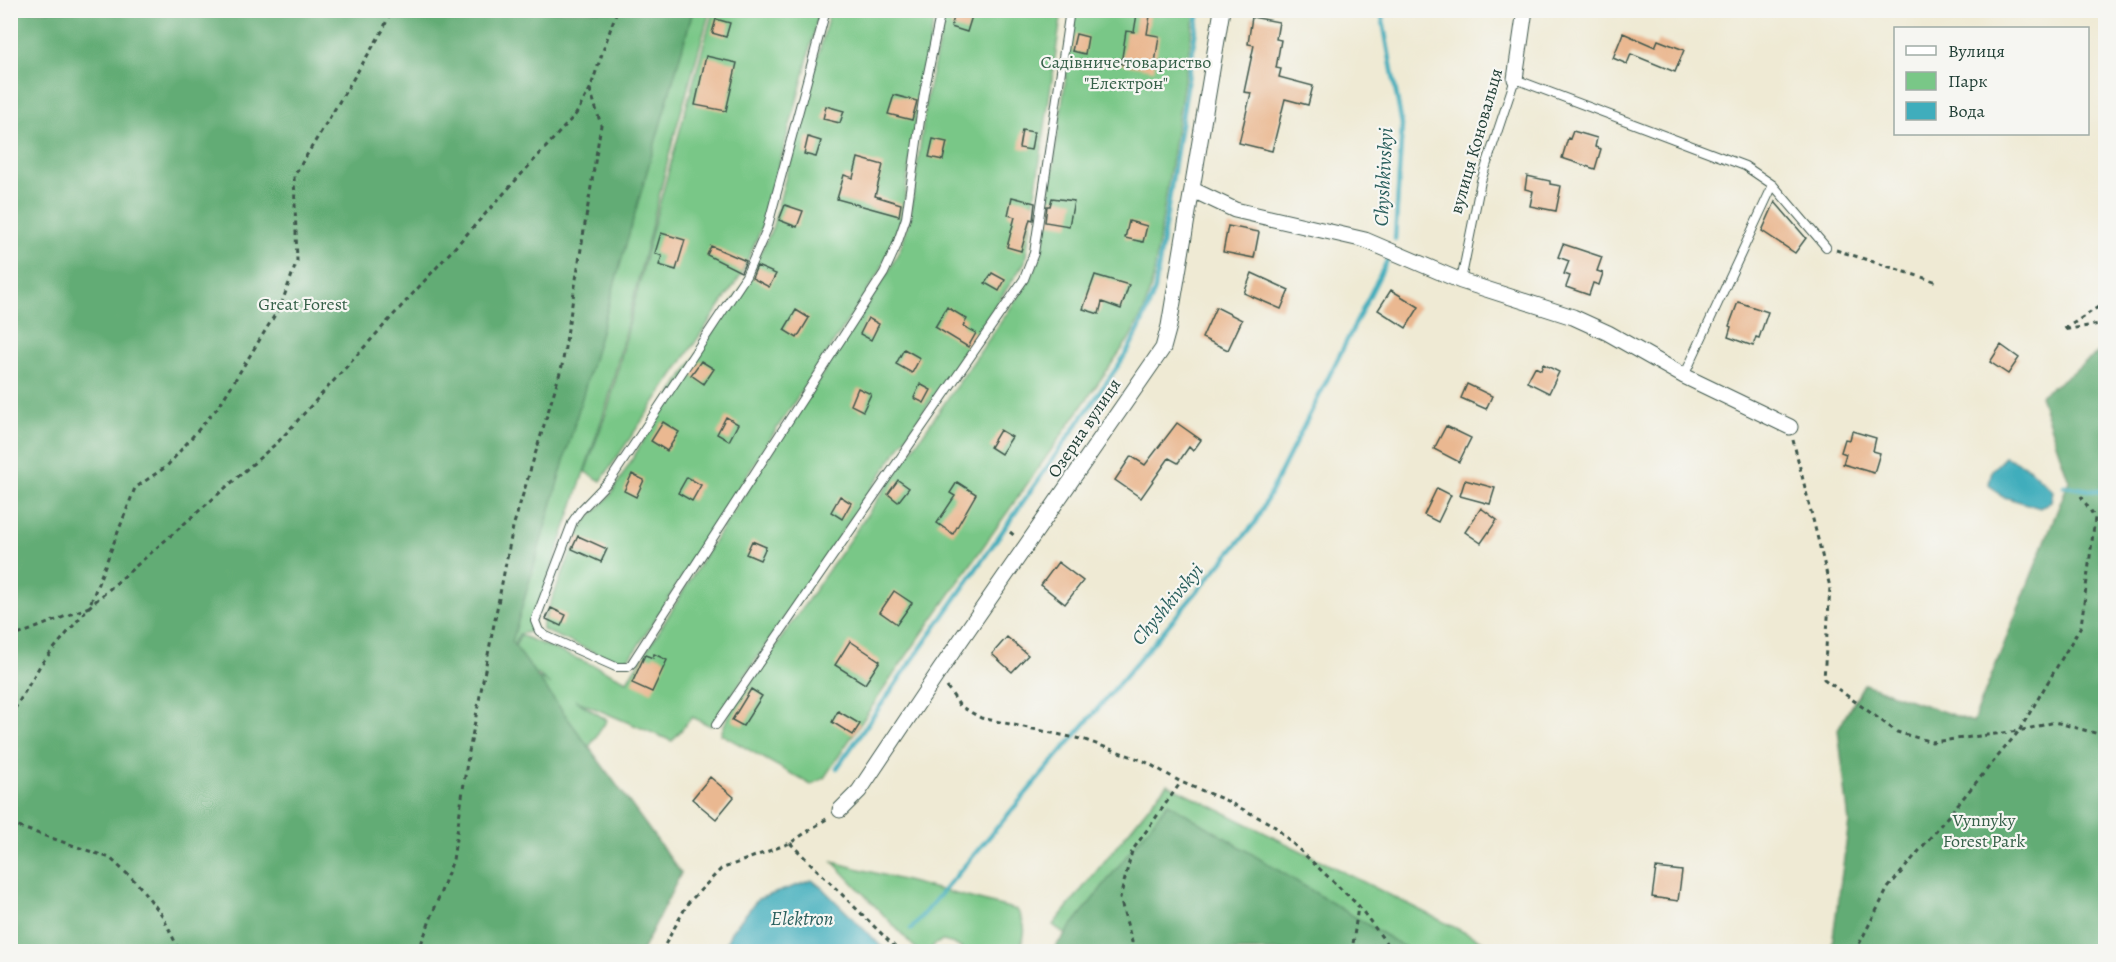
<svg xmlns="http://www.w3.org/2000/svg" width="2116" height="962" viewBox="0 0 2116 962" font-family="Alegreya,serif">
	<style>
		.green { fill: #79c787; stroke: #4c825e; stroke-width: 1.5 }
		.forest { fill: #62ac74; stroke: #407454; stroke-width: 1.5 }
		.water { fill: #3fadbc; stroke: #2f7578; stroke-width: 1.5 }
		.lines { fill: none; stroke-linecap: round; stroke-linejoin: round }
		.stream { stroke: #3fadbc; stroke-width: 4.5 }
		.building { fill: #eab891 }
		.lane-casing { stroke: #3e574c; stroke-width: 10 }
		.street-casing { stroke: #3e574c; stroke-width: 17 }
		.path { stroke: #3e574c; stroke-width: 3; stroke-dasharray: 4.5 4.5; stroke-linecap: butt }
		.lane { stroke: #fff; stroke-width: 8 }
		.street { stroke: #fff; stroke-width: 15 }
		.labels { text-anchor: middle; stroke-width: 4.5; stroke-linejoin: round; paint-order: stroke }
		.park-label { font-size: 18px; fill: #366049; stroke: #f6f6f2 }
		.street-label { font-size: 18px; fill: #1f3d34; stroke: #f6f6f2 }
		.water-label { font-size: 20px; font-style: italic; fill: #295f5d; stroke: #f6f6f2 }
	</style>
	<rect width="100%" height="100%" fill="#f6f6f2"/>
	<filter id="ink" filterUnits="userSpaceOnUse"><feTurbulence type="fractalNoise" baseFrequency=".0167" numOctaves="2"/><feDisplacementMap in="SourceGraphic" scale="12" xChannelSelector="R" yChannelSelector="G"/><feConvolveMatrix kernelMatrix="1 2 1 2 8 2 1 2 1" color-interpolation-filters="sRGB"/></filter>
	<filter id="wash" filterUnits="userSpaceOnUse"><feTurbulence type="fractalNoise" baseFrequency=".008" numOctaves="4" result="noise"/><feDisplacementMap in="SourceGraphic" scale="24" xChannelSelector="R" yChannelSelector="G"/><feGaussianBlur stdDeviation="1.35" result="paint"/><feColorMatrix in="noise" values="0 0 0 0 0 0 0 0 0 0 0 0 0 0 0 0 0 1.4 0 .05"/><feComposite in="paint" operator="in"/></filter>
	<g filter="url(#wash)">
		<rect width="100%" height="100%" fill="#efead4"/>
		<!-- green -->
		<path class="green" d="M10,11H710L673,140L608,401L530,632L519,634L504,667L540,678L551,685L539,675L507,666L520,635L595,666L627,681L656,636L707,552L888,273L901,247L910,219L927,96L946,11H1062L1025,262L711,726L692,717L672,741L575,700L607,720L453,952L11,951Z
			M713,11H819L804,74L763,225L741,275L601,481L585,472L610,402L652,231Z
			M830,11H936L920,92L902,217L880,272L772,436L635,651L626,660L616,662L543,630V621L578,536L586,521L610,496L678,383L746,282L772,229Z
			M1075,11H1195L1153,279L1144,311L1129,339L898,668L824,778L811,785L721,734L728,715L1030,280L1041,256Z
			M1167,784L1502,951H1086L1053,925Z
			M833,862L1017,910C1027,925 1027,936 1017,951H966L954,944L943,941L935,944L929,951H918Z"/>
		<!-- forest -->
		<path class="forest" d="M10,11H693L512,642L681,873L642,951H11Z
			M2105,348V951H1831L1849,822L1838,729L1864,684L1973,722L2069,481L2040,396Z
			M1168,803L1411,951H1052Z"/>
		<!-- water -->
		<path class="water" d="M2005,457L2025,465L2053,491L2051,501L2040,508L2001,496L1989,484L1992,470Z
			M812,880L821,887L886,951H723L731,932L758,899Z"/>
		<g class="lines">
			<!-- stream -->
			<path class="stream" d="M1381,10L1402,125L1395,239
				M2064,486L2102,492L2106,497
				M837,768L1120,363C1136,339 1146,316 1155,289L1199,10
				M911,929L1255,523L1388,259"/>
		</g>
		<g id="blocks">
			<!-- building -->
			<path class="building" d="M956,11L972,16L967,32L951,27Z
				M1137,14L1150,16L1147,34L1159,36L1154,70L1121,64L1126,31L1134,32Z
				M1252,17L1279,22L1276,39L1281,40L1276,68L1281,69L1279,77L1313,86L1308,105L1285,99L1272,151L1239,143L1251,93L1244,92L1254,45L1248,44Z
				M716,19L730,23L726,37L712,33Z
				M1623,33L1655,47L1658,40L1684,50L1675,72L1631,54L1627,64L1613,58Z
				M1076,34L1088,37L1085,54L1072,51Z
				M706,56L737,63L726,111L695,105Z
				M894,95L917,101L912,120L888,114Z
				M826,106L844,111L840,123L823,119Z
				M1022,130L1034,132L1031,150L1019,148Z
				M1573,131L1597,138L1595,147L1601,149L1595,169L1562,158L1568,138L1570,139Z
				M808,137L821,141L816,157L804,154Z
				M933,139L947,142L943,160L929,157Z
				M858,158L883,165L875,196L901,204L899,216L837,199L844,175L853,178Z
				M1527,176L1550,181V184L1561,186L1556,211L1530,206L1533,191L1525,189Z
				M1012,197L1035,203L1033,220L1030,219L1021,251L1007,247L1015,217L1008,215Z
				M1052,198L1074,201L1069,226L1045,222L1047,206H1050Z
				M1775,202L1806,238L1795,253L1762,231Z
				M785,205L803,211L797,227L779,220Z
				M1129,221L1147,226L1143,242L1125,238Z
				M1228,226L1259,232L1254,258L1223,252Z
				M661,233L685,240L676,270L659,265L662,256L655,253Z
				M1563,244L1602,257L1597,271L1603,273L1599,285L1593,283L1589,295L1566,287L1570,276L1564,274L1569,261L1558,257Z
				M711,246L746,261L741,272L707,255Z
				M757,266L776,274L769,287L752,278Z
				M992,273L1005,280L999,291L985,283Z
				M1252,273L1289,290L1281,309L1244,293Z
				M1095,275L1129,285L1121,309L1102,302L1099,314L1083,309Z
				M1391,290L1419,307L1406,328L1378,310Z
				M1738,302L1768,312L1759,338L1756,337L1753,346L1728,337L1731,327L1729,326Z
				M947,307L967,319L963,326L976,333L968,347L935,327Z
				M1216,307L1242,320L1228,350L1202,338Z
				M796,310L809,318L797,338L784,330Z
				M868,318L879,324L871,340L860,334Z
				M2001,345L2019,358L2008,374L1990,362Z
				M904,349L920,358L912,373L896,364Z
				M701,361L714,369L704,384L691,375Z
				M1543,364L1559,372L1549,393L1527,382L1535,367L1541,370Z
				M920,384L931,390L924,403L914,398Z
				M1467,384L1492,396L1486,409L1461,398Z
				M858,388L871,394L863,411L851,405Z
				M726,417L738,424L729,441L717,434Z
				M663,422L679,432L667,451L651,441Z
				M1177,423L1201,440L1193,451L1189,447L1178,463L1169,458L1141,498L1115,480L1131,456L1145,465Z
				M1446,426L1471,438L1459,462L1434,449Z
				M1000,430L1012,437L1001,454L990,447Z
				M1852,431L1876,438L1873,451L1880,453L1874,473L1843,464L1846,454L1841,452L1845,439L1850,440Z
				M632,474L644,480L636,497L624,491Z
				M687,477L701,485L692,501L678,493Z
				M898,480L909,488L898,502L888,494Z
				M1465,480L1495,488L1490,504L1460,496Z
				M957,482L976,494L953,534L937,523L955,496L950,493Z
				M1437,488L1451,495L1438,522L1424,515Z
				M840,496L851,503L842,519L831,512Z
				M1481,508L1497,520L1481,543L1465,532Z
				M578,536L607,549L601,562L572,549Z
				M752,541L766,547L760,560L746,554Z
				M1058,562L1083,581L1065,604L1041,585Z
				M894,591L912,603L897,624L880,612Z
				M551,608L566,615L561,626L546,619Z
				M1007,637L1028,655L1012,672L992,654Z
				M850,641L880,661L865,684L835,665Z
				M654,654L667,660L652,692L632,683L645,655L653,658Z
				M751,689L762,696L743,726L732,720Z
				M838,711L860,724L853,735L832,722Z
				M710,777L734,797L716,819L692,799Z
				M1656,868L1682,871L1678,901L1652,897Z"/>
		</g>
	</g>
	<g filter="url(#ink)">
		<use href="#blocks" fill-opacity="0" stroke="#3e574c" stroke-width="1.5"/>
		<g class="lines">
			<!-- lane casing -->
			<g class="lane-casing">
				<path id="lane" d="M826,10L767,229L746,276L611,479L580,511L573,521L535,621L539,631L546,636L616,667H628L632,663L884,273L896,247L906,218L924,93L941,10
					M1461,281L1481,181L1515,79L1745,166L1773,185L1826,247
					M1684,376L1773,185
					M716,725L1024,279L1034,253L1070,10"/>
			</g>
			<!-- street casing -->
			<g class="street-casing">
				<path id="street" d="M1515,79L1525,10
					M1193,190L1235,210L1365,240L1461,281L1573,317L1608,333L1684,376L1790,427
					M840,810L859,791L940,670L1163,348L1169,326L1222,10"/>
			</g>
			<!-- path -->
			<path class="path" d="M1836,250L1937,282
				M2106,302L2063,330L2106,323
				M1793,440L1830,587L1824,679L1897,732L1932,742L2019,731L2081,626L2095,518L2081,496
				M1010,532L1016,537
				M10,638L89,607L135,488L167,466L219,406L281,305L297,261L294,176L383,30L391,10
				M947,687L960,706L981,718L1085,740L1144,761L1181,782L1225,800L1273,825L1358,905L1393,952
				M10,717L41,664L89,607L279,441L576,114L590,89L617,10
				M10,824L110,858L137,883L162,915L180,952
				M790,843L900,952
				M418,952L453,860L467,762L513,527L562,366L601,125L590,89
				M661,952L688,903L721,869L790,843L828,818
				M1131,952L1132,942L1120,898L1132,851L1181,782
				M1352,952L1358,906
				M1855,952L1888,888L2019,731L2055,722L2106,736"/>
			<!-- lane -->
			<use href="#lane" class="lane"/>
			<!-- street -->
			<use href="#street" class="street"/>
		</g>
	</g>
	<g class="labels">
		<!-- park labels -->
		<g class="park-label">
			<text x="1126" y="68">Садівниче товариство<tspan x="1126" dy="21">"Електрон"</tspan></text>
			<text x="303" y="310">Great Forest</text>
			<text x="1984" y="826">Vynnyky<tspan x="1984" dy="21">Forest Park</tspan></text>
		</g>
		<!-- street labels -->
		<g class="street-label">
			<text transform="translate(1476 141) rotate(-74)" y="6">вулиця Коновальця</text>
			<text transform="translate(1084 428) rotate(-56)" y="6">Озерна вулиця</text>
		</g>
		<!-- water labels -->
		<g class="water-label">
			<text transform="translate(1383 177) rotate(-87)" y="7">Chyshkivskyi</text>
			<text transform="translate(1167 604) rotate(-50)" y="7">Chyshkivskyi</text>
			<text x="802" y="925">Elektron</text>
		</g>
	</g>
	<!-- margin -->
	<rect width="2116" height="962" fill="none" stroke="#f6f6f2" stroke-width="36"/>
	<!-- legend -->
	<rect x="1894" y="27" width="195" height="108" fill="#f6f6f2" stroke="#a0aca6" stroke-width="1.5"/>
	<rect x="1906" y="46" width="30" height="9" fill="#ffffff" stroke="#a0aca6" stroke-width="1.5"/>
	<text x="1948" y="57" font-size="18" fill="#1f3d34">Вулиця</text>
	<rect x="1906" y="72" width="30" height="18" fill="#79c787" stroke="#a0aca6" stroke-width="1.5"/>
	<text x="1948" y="87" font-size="18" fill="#1f3d34">Парк</text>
	<rect x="1906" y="102" width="30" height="18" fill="#3fadbc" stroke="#a0aca6" stroke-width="1.5"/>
	<text x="1948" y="117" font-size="18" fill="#1f3d34">Вода</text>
</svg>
